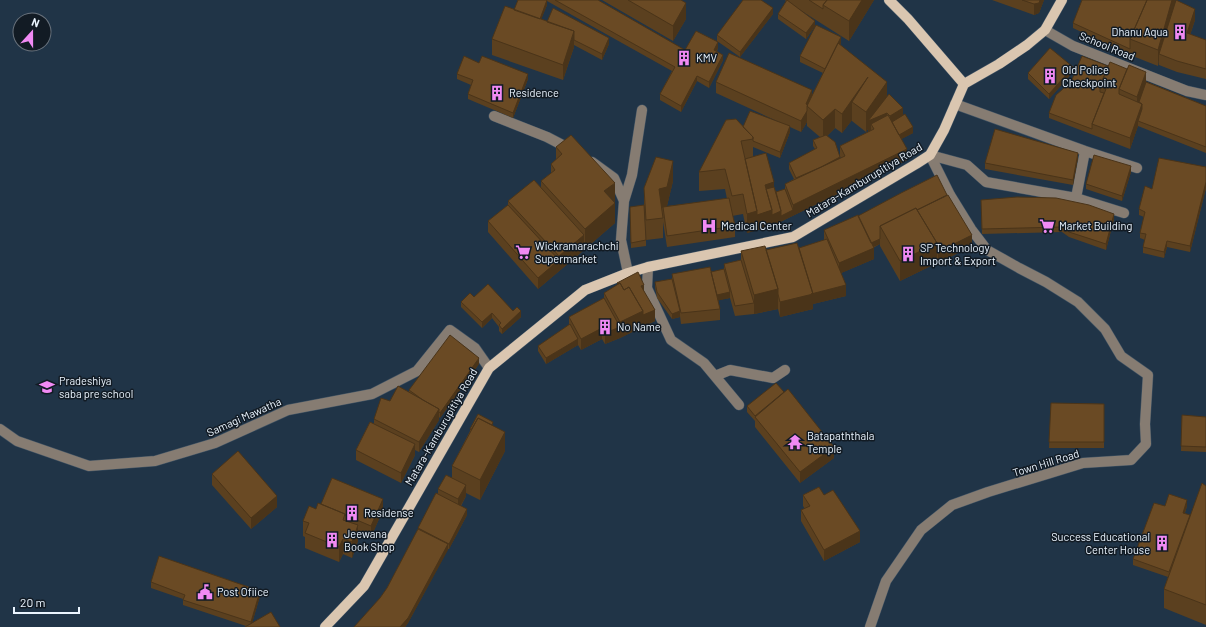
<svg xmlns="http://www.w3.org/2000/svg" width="1206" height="627" viewBox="0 0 1206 627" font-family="Barlow,sans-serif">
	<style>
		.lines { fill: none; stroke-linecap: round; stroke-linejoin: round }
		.minor-casing { stroke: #405364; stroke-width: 11 }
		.major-casing { stroke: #405364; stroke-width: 11 }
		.minor { stroke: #867c72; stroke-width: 10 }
		.major { stroke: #dac6b0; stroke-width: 10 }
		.wall { fill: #5b401f; fill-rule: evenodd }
		.shaded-wall { fill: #4a3419 }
		.building { fill: #6a4a24; stroke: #4a3419 }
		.labels { text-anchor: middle; stroke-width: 3; stroke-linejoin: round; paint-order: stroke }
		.poi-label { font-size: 11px; fill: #ebf5ff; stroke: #121b24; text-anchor: start }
		.street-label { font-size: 11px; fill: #ebf5ff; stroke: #121b24 }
	</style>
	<rect width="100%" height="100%" fill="#203447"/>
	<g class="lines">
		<!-- minor casing -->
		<g class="minor-casing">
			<path id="minor" d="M1045,30L1073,46L1187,91L1206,95
				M955,104L1085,151L1137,168
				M494,116L547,137L572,150
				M930,155L967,165L986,182L1076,198L1124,213
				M592,162L614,178L624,201
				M1076,198L1085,151
				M648,267L647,288L671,340L704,363L739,405
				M628,273L621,240L624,201L632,175L642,110
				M715,376L730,370L773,378L785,370
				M0,429L17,441L89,466L155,461L215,443L288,410L372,394L417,371L450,330L475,348L489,368
				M870,627L886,581L921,530L952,505L988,492L1083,463L1131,460L1146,444L1145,424L1148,375L1121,356L1105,329L1078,302L1046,282L1019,268L987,250L971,229L950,195L930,155"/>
		</g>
		<!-- major casing -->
		<g class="major-casing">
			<path id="major" d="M889,0L908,19L964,84
				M325,627L364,586L489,368L585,290L628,273L648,267L793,237L916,164L930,155L944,130L964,84L999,64L1027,45L1045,30L1062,0"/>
		</g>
		<!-- minor -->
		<use href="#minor" class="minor"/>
		<!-- major -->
		<use href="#major" class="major"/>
	</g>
	<!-- wall -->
	<path class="wall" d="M518,0H598L685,50L718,48L717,51L723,60L709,88L697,81L681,112L660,100V94L672,71L547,1V5L541,19L609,44L602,60L574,45V47L563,80L492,55V39L514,10Z
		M602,0H681L686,19L673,41Z
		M785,0H874L849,41L797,8L815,26L806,39L778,19V14L786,1Z
		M992,0H1044L1039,13L1034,15Z
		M1175,0V3L1195,20L1190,35L1206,40V79L1177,72L1159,65V60L1158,66L1130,55L1073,28V23Z
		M773,14L740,57L717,41V35Z
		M841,43L840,45L887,96L903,116L913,133L901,139L907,160L772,226L757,230L747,233L743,214L732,216L735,226V237L667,247L663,222V238L646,240L644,207V188L673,181L667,206L727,199L725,189L699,191V172L743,127L779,122L716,93V82L812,95L823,73L800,62V56ZM852,120V121L866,132L868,129V132L871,131L840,146V157L841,158H840L827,136L835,128L842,133ZM807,122V126L820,137L813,140V146L815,149L789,163V169L794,179L785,184V189L776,192L774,187L753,157V147L780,158L790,132V127L801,132Z
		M479,63L528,79L513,118L468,99V94L471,85L457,79V74Z
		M1108,66L1206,106V153L1138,126L1130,149L1049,118V113Z
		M1073,72L1049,99L1028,79V73Z
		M556,147L615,202V223L585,249L584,248V250L538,289L488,232V221L508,205V201L541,188V181L551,173V164L556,160Z
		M1078,158L1073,185L985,169V163Z
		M1206,167V188L1190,252L1167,247L1164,258L1143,253V247L1145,240L1140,238V233L1144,217L1139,215V209L1152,189Z
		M1131,172L1122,201L1086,189V184Z
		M981,200L1114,219L1106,250L1069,237L1062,232L982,234Z
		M630,207L646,240V246L631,248Z
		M858,216L972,246L938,263L937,260V263L900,281L880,246V244L873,248L874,259L841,273L846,296L813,304V309L780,317L778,309L754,314L735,316L730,298L718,300L720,309V320L681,324L680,316V317L672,319L657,298L655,287V282L672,279V274L711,272L724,269V264L741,260V251L766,250L799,248L824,240V230Z
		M617,283L644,291L655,321L620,338L605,344L602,339L581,350L578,345L546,364L538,351V346L569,325V317L604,298V293L617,285Z
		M474,297L513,311L521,317L502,334L499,331V327L492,318L482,328L461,307V302Z
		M479,364L440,418L439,417V420L419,452L415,450V455L401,483L356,460V450L374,423V419L390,401L409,393V390Z
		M1051,403L1104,404V448H1049Z
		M747,406L834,458L800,483L755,427V421L747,412Z
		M1182,415L1206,417V452L1181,451Z
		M493,426L505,451L480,500L466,493V496L461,506L467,515L449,549H448L408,623L405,627H354L380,598L387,588L418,530V528L438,494V489L452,478V466L470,431V429Z
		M212,474L277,507L251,529L212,485Z
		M1206,486V625L1164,608V589L1168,577L1133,565V559L1165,506H1187L1185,513L1190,517Z
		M803,495H824L860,542L824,561L801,521V510L805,509L803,506Z
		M321,504L383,510L371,537L358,532V541L352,558L343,554L339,562L305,548V537L303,536V521Z
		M151,582L260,596L252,623L246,626L183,605V599L151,588Z"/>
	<!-- shaded-wall -->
	<path class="shaded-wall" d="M547,0V5L536,33V27Z
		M862,0H874L849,41V21Z
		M1040,0H1044L1039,13L1034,15V4Z
		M1172,0H1175V5L1159,54V60L1158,66V50Z
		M686,3V19L673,41V26Z
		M773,8V14L740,57V52Z
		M1195,9V20L1187,44V33Z
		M815,21V26L806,39V33Z
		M574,31V47L563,80V65Z
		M841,37V43L825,74V69Z
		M609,38V44L602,60V54Z
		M718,42V48L714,55V50Z
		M723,55V60L709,88V82Z
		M1073,67V72L1049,99V94Z
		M1146,72V88L1137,107V97Z
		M528,74V79L513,118V113Z
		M697,76V81L681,112V106Z
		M868,77L852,102V120L842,133V114Z
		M887,82V123L871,124V130L868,132V129L866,132V112Z
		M812,90V101L807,106V122L801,132V121L806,104Z
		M1142,104V115L1138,121V126L1130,149V138Z
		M903,108V119L890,127V116Z
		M835,109V128L823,140V120Z
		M790,126V132L780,158V152Z
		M913,127V133L898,141V135Z
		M907,149V160L772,226L747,233V214L757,211L793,210V205Z
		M1078,153V158L1073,185V180Z
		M840,157V162L797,180Z
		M673,161V181L667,206L659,209V189Z
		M1131,166V172L1122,201V196Z
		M774,182V198L767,200L765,185Z
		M1206,182V188L1190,252V246Z
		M615,183V202L604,191Z
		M615,203V223L585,249V229Z
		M1114,214V219L1106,250V244Z
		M584,235V250L538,289V278L559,260V256Z
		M972,235V246L938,263V252Z
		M880,239V244L871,248V243Z
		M1167,241V247L1164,258V252Z
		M937,243V263L900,281V261Z
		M874,248V259L839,274V263Z
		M644,285V295L641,286Z
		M846,285V296L813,304V309L780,317V302Z
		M778,289V309L754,314V295Z
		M730,292V298L716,301V295Z
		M655,310V321L620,338L605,344V333L620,327V322L643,311Z
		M521,311V317L502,334V329Z
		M680,311V317L672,319V314Z
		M492,313V318L482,328V322Z
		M602,328V339L581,350V339Z
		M578,339V345L546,364V358Z
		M479,358V364L440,418V413Z
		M439,409V420L419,452V442Z
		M505,432V451L480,500V480Z
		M415,444V455L401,483V473Z
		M834,447V458L800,483V472Z
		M466,485V496L458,510V499Z
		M277,496V507L251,529V518Z
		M383,499V510L371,537V526Z
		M1187,500V506L1183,518V513Z
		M467,509V515L449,549V544Z
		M358,525V541L352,558V542Z
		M860,531V542L824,561V550Z
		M343,539V554L339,562V547Z
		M448,544V550L408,623L405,627H400Z
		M260,591V596L251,627V622Z"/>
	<!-- building -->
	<path class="building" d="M518,0H547L540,19L514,10Z
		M555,0H598L685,50L696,31L718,42L714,50L723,55L709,82L697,76L681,106L660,94L675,67Z
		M628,0H681L686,3L673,26Z
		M743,0H761L773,8L740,52L717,35Z
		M787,0L815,21L806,33L778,14Z
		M809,0H827L823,5V9Z
		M827,0H862L849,21L823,5Z
		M1022,0H1040L1039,3L1034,4Z
		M1082,0H1147L1130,39V49L1073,23Z
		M1147,0H1172L1158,50L1130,39Z
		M1176,0L1195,9L1187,33L1206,40V69L1177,61L1159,54Z
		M505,6L574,31L563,65L492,39Z
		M553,8L609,38L602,54L574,40V31L547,22Z
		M816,25L841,37L825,69L800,56Z
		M838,43L887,82L866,112L852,102L868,77L842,114L835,109L823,120L807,106Z
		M1050,48L1073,67L1049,94L1028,73Z
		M729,53L812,90L806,104L808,105L807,106V111L801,121L716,82Z
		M464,56L479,63L482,56L528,74L513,113L468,94L473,80L457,74Z
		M1082,56L1108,66L1100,86V92L1104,93L1092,124V129L1049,113L1056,95L1071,82Z
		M1110,62L1127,69L1119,89V94L1142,104L1130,138L1092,124L1106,89L1100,86Z
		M1129,65L1146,72L1137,97L1119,89Z
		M1146,82L1206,106V147L1138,121L1142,109V104L1139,102Z
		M889,94L903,108L890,116L887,113L868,121Z
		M750,111L790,126L780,152L753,141V137L743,127Z
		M905,114L913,127L899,135L892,122Z
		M888,115L907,149L793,205L785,184L845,156L840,146L874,129L871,124Z
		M736,119L753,137V139L741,141L757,211L747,214L743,194L732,196L725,169L699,172L726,120Z
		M995,129L1078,153L1073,180L985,163Z
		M571,135L615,183L604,191L615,203L585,229L541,181L555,170L551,164L562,154L556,147Z
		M826,135L835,142L840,157L821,167L796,178L789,163L817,148L813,140Z
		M766,153L774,182L765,185L772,210L757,215V211L745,159Z
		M1094,155L1131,166L1122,196L1086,184Z
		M656,157L673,161L667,187L659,189L663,218L646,220L644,188Z
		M1159,158L1206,167V182L1190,246L1167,241L1164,252L1143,247L1146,234L1140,233L1145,212L1139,209L1145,186L1152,189Z
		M937,175L947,195L917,210L916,208L880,226V239L871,243L858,216L901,193Z
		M534,180L584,235L559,256L508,201Z
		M774,187L781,211L772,215V210L766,189Z
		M785,189L793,210L781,216V211L776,192Z
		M948,195L972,235L938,252L937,249V243L917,210Z
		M1017,197L1056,198L1089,205L1114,214L1106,244L1069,232L1062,227L982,229L981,200Z
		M729,198L735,226L667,236L663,207Z
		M508,205L559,260L538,278L488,221Z
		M644,205L646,240L631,243L630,207Z
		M916,208L937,243L900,261L880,226Z
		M858,215L874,248L839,263L824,230Z
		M827,239L846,285L811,294H813L799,248Z
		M797,243L813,294L780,302L778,294V289L766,250Z
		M765,246L778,289L754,295L741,251Z
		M741,260L754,303L735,306L724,264Z
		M710,267L720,309L681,313L672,274Z
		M724,269L730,292L717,295L711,272Z
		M638,272L644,285L641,286L655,310L643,315V311L629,287L624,290L620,283L618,284L617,283Z
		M672,279L680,311L672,314L657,292L655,282Z
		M620,283L624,290L629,287L643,311L620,322L604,293Z
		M488,284L513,311L517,307L521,311L502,329L499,325L501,323L492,313L482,322L461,302L470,293L474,297Z
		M604,298L620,327L605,333L602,328L581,339L569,317Z
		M570,324L578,339L546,358L538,346Z
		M450,335L479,358L440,413L439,412V409L423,400L409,390Z
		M776,383L784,392L755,416L747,406Z
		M398,386L439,409L419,442L374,419L381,398L390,401Z
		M788,389L834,447L800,472L755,417Z
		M1051,403L1104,404V442H1049Z
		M478,414L493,422L492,425L478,418L471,430L470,429Z
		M1182,415L1206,417V447L1181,446Z
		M478,418L505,432L480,480L452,466Z
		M370,422L415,444L401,473L356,450Z
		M238,451L277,496L251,518L212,474Z
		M446,475L466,485L458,499L438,489Z
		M332,478L383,499L371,526L345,515V514L321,504Z
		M1202,483L1206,486V605L1164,589Z
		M819,487L824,495L833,490L860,531L824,550L801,510L810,506L803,495Z
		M436,493L467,509L449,544L418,528Z
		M1169,494L1187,500L1183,513L1190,515L1169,572L1133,559L1154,503L1165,506Z
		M318,503L345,514L343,520L358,525L352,542L343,539L339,547L305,533L309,523L303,521L309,506L316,509Z
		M418,529L448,544L408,618L400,627H354L380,598L387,588Z
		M159,556L260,591L251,622L183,600L185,595L151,582Z
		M271,612L280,627H245Z"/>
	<!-- icons -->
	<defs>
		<g id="building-bare" transform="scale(1.2)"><path d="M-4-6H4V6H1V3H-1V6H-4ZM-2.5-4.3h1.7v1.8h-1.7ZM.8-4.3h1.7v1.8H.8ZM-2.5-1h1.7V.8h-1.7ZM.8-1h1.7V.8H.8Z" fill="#f18af4" stroke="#121b24" stroke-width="2.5" paint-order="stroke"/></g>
		<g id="hospital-bare" transform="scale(1.2)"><path d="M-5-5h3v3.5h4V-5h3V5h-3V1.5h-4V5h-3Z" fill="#f18af4" stroke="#121b24" stroke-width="2.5" paint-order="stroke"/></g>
		<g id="supermarket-bare" transform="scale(1.2)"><path d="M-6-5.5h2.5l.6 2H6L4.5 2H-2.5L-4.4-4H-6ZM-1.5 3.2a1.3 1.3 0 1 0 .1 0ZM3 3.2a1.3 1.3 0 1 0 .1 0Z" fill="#f18af4" stroke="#121b24" stroke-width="2.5" paint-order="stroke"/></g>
		<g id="school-bare" transform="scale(1.2)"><path d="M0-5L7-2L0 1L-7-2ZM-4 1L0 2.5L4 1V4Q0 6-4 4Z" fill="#f18af4" stroke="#121b24" stroke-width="2.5" paint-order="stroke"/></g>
		<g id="temple-bare" transform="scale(1.2)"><path d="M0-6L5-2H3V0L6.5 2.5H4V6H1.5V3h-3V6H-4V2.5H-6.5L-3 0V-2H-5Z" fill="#f18af4" stroke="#121b24" stroke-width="2.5" paint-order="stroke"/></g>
		<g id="civic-bare" transform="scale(1.2)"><path d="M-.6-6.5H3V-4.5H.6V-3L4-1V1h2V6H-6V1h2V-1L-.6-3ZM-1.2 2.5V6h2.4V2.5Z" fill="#f18af4" stroke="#121b24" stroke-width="2.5" paint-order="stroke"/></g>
	</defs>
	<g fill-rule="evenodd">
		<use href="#building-bare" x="1180" y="32"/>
		<use href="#building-bare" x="684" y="58"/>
		<use href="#building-bare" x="1050" y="76"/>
		<use href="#building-bare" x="497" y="93"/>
		<use href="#hospital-bare" x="709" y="226"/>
		<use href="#supermarket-bare" x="1047" y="226"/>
		<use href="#supermarket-bare" x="523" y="252"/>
		<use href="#building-bare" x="908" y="254"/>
		<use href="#building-bare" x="605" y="327"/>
		<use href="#school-bare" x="47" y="387"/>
		<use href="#temple-bare" x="795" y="442"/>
		<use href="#building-bare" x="352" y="513"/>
		<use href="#building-bare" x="332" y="540"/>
		<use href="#building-bare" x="1162" y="543"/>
		<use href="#civic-bare" x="205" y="592"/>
	</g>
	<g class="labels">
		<!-- poi labels -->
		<g class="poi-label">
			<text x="1168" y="36" text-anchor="end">Dhanu Aqua</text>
			<text x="696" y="62">KMV</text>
			<text x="1062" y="74">Old Police<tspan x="1062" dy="13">Checkpoint</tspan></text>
			<text x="509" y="97">Residence</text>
			<text x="721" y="230">Medical Center</text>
			<text x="1059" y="230">Market Building</text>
			<text x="535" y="250">Wickramarachchi<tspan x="535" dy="13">Supermarket</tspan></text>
			<text x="920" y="252">SP Technology<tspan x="920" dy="13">Import &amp; Export</tspan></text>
			<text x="617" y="331">No Name</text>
			<text x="59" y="385">Pradeshiya<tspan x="59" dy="13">saba pre school</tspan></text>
			<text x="807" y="440">Batapaththala<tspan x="807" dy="13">Temple</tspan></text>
			<text x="364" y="517">Residense</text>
			<text x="344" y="538">Jeewana<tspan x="344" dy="13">Book Shop</tspan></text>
			<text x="1150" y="541" text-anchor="end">Success Educational<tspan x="1150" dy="13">Center House</tspan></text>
			<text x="217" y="596">Post Ofiice</text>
		</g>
		<!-- street labels -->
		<g class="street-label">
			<text transform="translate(1107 46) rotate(22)" y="4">School Road</text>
			<text transform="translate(864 180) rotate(-31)" y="4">Matara-Kamburupitiya Road</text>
			<text transform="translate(244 417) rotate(-24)" y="4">Samagi Mawatha</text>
			<text transform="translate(441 427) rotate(-60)" y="4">Matara-Kamburupitiya Road</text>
			<text transform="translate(1046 463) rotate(-17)" y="4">Town Hill Road</text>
		</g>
	</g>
	<!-- north arrow -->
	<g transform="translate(32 32) rotate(21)"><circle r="19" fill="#121b24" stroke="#69727c"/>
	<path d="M0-3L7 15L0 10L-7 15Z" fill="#f18af4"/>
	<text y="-6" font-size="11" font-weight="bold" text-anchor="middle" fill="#ebf5ff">N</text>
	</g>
	<!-- scale -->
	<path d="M14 607v6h65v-6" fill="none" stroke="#ebf5ff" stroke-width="2"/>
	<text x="20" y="607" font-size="12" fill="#ebf5ff" stroke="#121b24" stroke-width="3" paint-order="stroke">20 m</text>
</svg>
